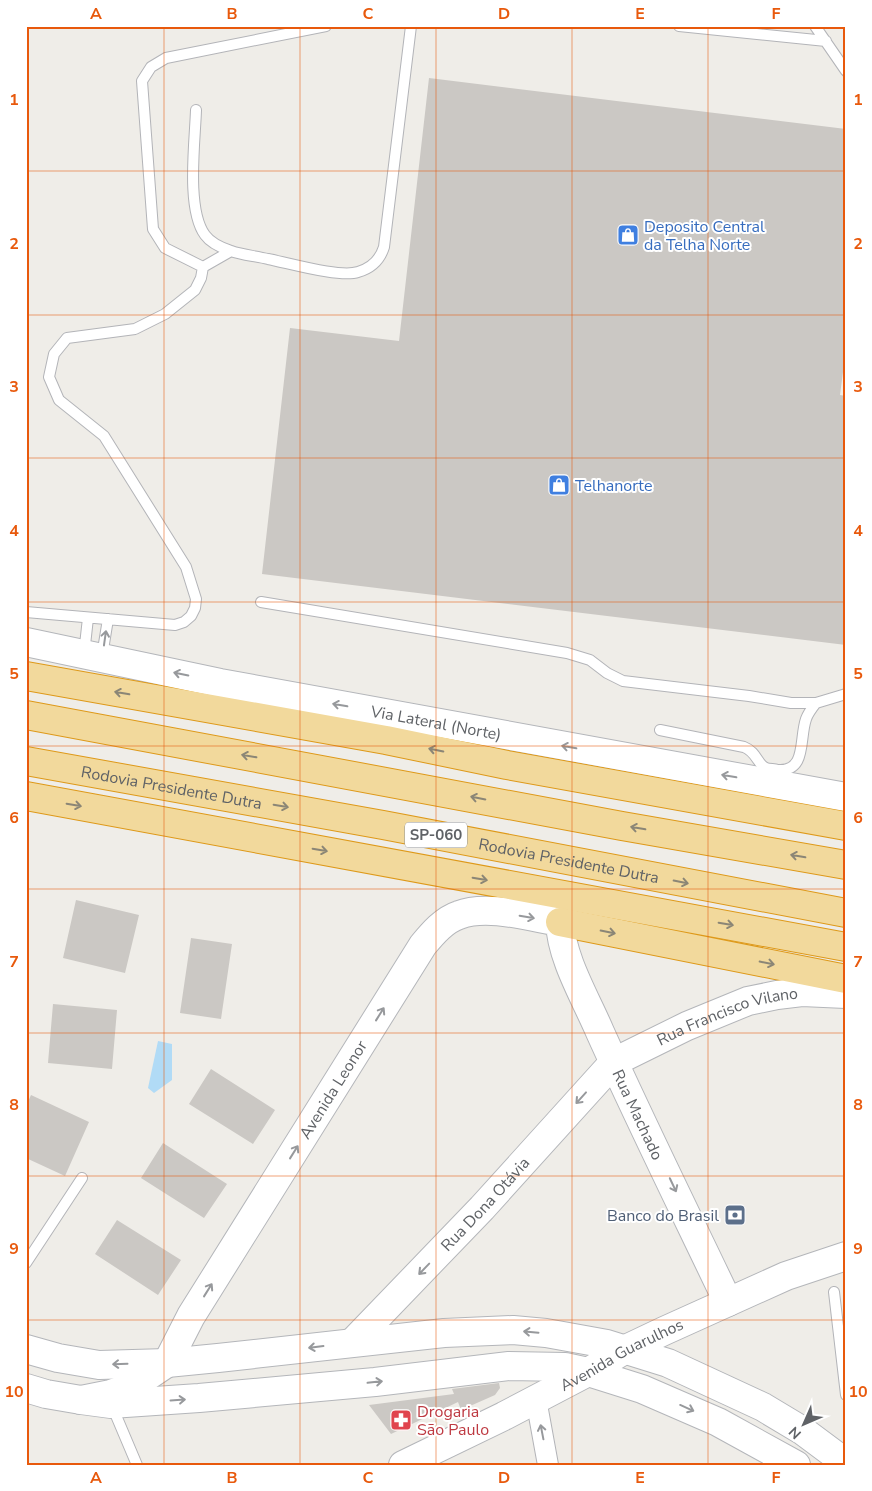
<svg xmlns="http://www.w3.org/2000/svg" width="872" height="1491" viewBox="0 0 872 1491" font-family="'Nunito Sans',sans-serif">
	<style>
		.water { fill: #b1dbf6 }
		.building { fill: #cbc8c4 }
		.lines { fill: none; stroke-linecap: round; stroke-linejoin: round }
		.lane-casing { stroke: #b3b4b8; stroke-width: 12 }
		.street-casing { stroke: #b3b4b8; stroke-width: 22 }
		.secondary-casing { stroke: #b4b6ba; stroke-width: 30 }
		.highway-casing { stroke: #de9919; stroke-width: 30 }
		.lane { stroke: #fff; stroke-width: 10 }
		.street { stroke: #fff; stroke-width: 20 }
		.secondary { stroke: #fff; stroke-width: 28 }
		.highway { stroke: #f2d99c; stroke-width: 28 }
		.oneway { stroke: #97999c }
		.oneway2 { stroke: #8b8676 }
		.grid { fill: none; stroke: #e8590c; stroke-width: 1; stroke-opacity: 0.55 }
		.labels { text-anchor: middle; stroke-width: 4; stroke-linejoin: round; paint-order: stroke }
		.shield { fill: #fff; stroke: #8f9194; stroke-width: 1 }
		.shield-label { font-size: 15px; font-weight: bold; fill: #5f6266 }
		.shop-label { font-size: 16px; fill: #366cbe; stroke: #fff; text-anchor: start }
		.street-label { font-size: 16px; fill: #5f6266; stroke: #fff }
		.service-label { font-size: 16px; fill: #4e5e75; stroke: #fff; text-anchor: end }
		.health-label { font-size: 16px; fill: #be3a42; stroke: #fff; text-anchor: start }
		.neatline { fill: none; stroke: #e8590c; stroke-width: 2 }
		.grid-label { font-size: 16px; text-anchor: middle; font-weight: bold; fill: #e8590c }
	</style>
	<rect width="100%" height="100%" fill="#efede8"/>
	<!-- water -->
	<path class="water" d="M158,1041L172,1044V1080L154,1093L148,1088Z"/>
	<!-- building -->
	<path class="building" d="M429,78L846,129V349L840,395L846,396V645L262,574L290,328L399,341Z
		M76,900L139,915L125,973L63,958Z
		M191,938L232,944L221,1019L180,1013Z
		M53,1004L117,1010L112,1069L48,1063Z
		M211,1069L275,1110L253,1144L189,1104Z
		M31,1095L89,1122L65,1176L26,1158V1106Z
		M163,1143L227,1184L204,1218L141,1178Z
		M117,1220L181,1260L158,1295L95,1254Z
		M499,1383L500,1388L495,1395L461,1410L458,1402L391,1434L369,1405L454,1394L452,1389Z"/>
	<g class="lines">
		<!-- lane casing -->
		<g class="lane-casing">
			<path id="lane" d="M679,26L826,41
				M815,26L846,71
				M196,110C195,142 186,209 205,235C210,242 222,248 231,251C242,255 256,256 268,259C289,263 340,278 358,272C372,268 380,260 384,247L411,26
				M203,267L231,251
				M261,602L567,653L590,660L607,673L623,681L749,696L791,703H816L846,694
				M26,612L175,625L184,622L191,616L195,608L196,599L186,567L104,436L59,400L49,377L54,354L67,338L135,329L165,314L195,290L201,278L203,267L165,248L153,229L142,81L151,67L166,58L326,26
				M84,654L88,618
				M102,656L108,619
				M660,730L744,747C757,752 757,764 766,768C770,769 774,769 778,770C807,772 799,739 806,719C808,713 812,708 816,703
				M26,1263L82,1178
				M834,1292L846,1395
				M112,1406L137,1465"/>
		</g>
		<!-- street casing -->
		<g class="street-casing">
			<path id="street" d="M536,1399L548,1465"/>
		</g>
		<!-- secondary casing -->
		<g class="secondary-casing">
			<g id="secondary">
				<path id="s1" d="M26,642L220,683L846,797"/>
				<path id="s2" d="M353,1342L482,1208L614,1062L687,1026L748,1001L777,995L802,992L846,994"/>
				<path d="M26,1349L58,1358L99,1365L167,1363L218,1358L444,1333L513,1330L546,1333L607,1344L668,1363L763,1407L803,1431L846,1463"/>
				<path d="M26,1388L46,1394L81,1400L111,1404L199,1398L375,1382L509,1366L565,1367L588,1372L642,1389L718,1422L796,1465"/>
				<path id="s3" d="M81,1400L111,1394L133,1386L167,1363L191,1316L423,945C433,933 444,920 459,915C487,904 530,917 560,922C561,958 586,999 600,1032C641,1123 685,1212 728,1302"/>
				<path id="s4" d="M403,1465L504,1416L588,1372L626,1349L664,1331L786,1276L846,1256"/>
			</g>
		</g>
		<!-- highway casing -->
		<g class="highway-casing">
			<g id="highway">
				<path d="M26,676L386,740L507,765L846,826"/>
				<path d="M26,715L622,826L846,865"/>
				<path id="s5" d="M26,761L383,825L846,913"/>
				<path d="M26,796L846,947"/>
				<path d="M560,922L846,979"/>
			</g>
		</g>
		<!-- lane -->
		<use href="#lane" class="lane"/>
		<!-- street -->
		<use href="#street" class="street"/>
		<!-- secondary -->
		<use href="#secondary" class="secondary"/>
		<!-- highway -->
		<use href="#highway" class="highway"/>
	</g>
	<!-- one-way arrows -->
	<defs><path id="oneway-shaft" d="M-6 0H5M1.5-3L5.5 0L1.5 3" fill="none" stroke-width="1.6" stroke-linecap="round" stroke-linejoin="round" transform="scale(1.25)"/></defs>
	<g class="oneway">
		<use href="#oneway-shaft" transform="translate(105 638) rotate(-82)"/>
		<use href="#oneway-shaft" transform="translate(181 674) rotate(-168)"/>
		<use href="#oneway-shaft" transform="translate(340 705) rotate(-170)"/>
		<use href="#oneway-shaft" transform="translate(569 747) rotate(-170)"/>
		<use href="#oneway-shaft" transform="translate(729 776) rotate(-170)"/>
		<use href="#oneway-shaft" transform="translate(527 917) rotate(10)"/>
		<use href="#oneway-shaft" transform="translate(380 1014) rotate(-58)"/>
		<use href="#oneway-shaft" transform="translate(581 1098) rotate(132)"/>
		<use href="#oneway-shaft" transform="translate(294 1152) rotate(-58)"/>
		<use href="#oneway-shaft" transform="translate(673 1185) rotate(65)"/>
		<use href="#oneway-shaft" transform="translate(424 1269) rotate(134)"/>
		<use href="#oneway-shaft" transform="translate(208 1290) rotate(-58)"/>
		<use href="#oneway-shaft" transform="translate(531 1332) rotate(-175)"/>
		<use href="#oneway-shaft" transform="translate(316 1347) rotate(173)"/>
		<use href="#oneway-shaft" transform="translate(120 1364) rotate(178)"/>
		<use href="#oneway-shaft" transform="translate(375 1382) rotate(-6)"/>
		<use href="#oneway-shaft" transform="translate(178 1400) rotate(-4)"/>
		<use href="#oneway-shaft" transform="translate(687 1408) rotate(24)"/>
		<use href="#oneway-shaft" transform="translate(542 1432) rotate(-101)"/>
	</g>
	<g class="oneway2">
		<use href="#oneway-shaft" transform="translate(122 693) rotate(-170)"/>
		<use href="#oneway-shaft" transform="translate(436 750) rotate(-168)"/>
		<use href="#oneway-shaft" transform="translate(249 756) rotate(-170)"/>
		<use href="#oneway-shaft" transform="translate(478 798) rotate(-169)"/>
		<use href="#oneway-shaft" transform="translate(74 805) rotate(10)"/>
		<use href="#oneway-shaft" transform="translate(281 806) rotate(10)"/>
		<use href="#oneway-shaft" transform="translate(638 828) rotate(-170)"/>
		<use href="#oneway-shaft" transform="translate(320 850) rotate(10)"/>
		<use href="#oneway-shaft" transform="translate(798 856) rotate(-170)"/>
		<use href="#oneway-shaft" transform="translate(480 879) rotate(10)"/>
		<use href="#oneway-shaft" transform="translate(681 882) rotate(11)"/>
		<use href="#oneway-shaft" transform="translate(726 924) rotate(10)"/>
		<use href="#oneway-shaft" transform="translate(608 932) rotate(11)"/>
		<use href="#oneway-shaft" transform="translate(767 963) rotate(11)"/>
	</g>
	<!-- grid -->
	<path class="grid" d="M164,26V1465M300,26V1465M436,26V1465M572,26V1465M708,26V1465M26,171H846M26,315H846M26,458H846M26,602H846M26,746H846M26,889H846M26,1033H846M26,1176H846M26,1320H846"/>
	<!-- icons -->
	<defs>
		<g id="shop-square" transform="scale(1.125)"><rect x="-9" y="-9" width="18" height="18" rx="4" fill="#3f7fe0" stroke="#fff"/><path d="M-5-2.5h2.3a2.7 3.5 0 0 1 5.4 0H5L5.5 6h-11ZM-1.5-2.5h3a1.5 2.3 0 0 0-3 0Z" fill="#fff"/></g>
		<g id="bank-square" transform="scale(1.125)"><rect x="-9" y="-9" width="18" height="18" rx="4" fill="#5c6f8a" stroke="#fff"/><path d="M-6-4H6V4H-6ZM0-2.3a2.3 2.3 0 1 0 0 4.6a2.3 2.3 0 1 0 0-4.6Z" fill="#fff"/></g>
		<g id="pharmacy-square" transform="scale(1.125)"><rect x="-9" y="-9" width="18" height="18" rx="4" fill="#e0444e" stroke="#fff"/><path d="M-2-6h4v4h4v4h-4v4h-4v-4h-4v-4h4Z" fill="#fff"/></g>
	</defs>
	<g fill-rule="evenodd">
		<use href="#shop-square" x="628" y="235"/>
		<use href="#shop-square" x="559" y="485"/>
		<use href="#bank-square" x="735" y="1215"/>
		<use href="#pharmacy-square" x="401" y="1420"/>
	</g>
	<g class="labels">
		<!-- shield labels -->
		<rect class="shield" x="405" y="822.5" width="62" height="25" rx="4"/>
		<g class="shield-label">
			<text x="436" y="840">SP-060</text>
		</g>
		<!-- shop labels -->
		<g class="shop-label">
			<text x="644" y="232">Deposito Central<tspan x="644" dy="18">da Telha Norte</tspan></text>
			<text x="575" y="491">Telhanorte</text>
		</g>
		<!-- street labels -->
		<g class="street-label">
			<text dy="6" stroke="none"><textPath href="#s1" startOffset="418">Via Lateral (Norte)</textPath></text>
			<text dy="6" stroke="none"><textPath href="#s5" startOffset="148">Rodovia Presidente Dutra</textPath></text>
			<text dy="6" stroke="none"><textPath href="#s5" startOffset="552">Rodovia Presidente Dutra</textPath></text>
			<text dy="6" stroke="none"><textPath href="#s2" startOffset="506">Rua Francisco Vilano</textPath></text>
			<text dy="6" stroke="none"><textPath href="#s3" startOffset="415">Avenida Leonor</textPath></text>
			<text dy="6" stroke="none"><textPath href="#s3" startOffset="944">Rua Machado</textPath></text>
			<text dy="6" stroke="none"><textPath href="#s2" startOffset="191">Rua Dona Otávia</textPath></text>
			<text dy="6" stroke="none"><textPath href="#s4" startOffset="245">Avenida Guarulhos</textPath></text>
		</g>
		<!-- service labels -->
		<g class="service-label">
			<text x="719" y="1221">Banco do Brasil</text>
		</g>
		<!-- health labels -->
		<g class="health-label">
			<text x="417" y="1417">Drogaria<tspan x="417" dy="18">São Paulo</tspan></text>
		</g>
	</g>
	<!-- border -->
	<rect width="872" height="1491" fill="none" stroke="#ffffff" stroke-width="55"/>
	<!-- north arrow -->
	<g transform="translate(804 1424) rotate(225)" stroke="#ffffff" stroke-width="4" paint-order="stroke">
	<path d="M0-4L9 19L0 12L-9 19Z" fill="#5f6266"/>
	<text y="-8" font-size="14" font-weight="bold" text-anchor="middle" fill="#5f6266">N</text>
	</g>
	<rect x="28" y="28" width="816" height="1436" class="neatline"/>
	<g class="grid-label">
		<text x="96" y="19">A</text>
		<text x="232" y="19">B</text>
		<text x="368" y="19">C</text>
		<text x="504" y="19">D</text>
		<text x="640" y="19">E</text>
		<text x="776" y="19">F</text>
		<text x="14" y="105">1</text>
		<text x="858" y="105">1</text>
		<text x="14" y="249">2</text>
		<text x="858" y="249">2</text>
		<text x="14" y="392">3</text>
		<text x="858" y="392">3</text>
		<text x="14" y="536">4</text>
		<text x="858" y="536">4</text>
		<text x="14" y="679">5</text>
		<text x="858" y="679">5</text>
		<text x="14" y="823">6</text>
		<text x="858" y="823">6</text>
		<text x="14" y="967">7</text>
		<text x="858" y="967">7</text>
		<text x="14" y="1110">8</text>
		<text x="858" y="1110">8</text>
		<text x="14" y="1254">9</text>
		<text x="858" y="1254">9</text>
		<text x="14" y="1397">10</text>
		<text x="858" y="1397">10</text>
		<text x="96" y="1483">A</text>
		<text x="232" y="1483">B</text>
		<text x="368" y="1483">C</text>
		<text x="504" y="1483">D</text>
		<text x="640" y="1483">E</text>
		<text x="776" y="1483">F</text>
	</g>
</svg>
